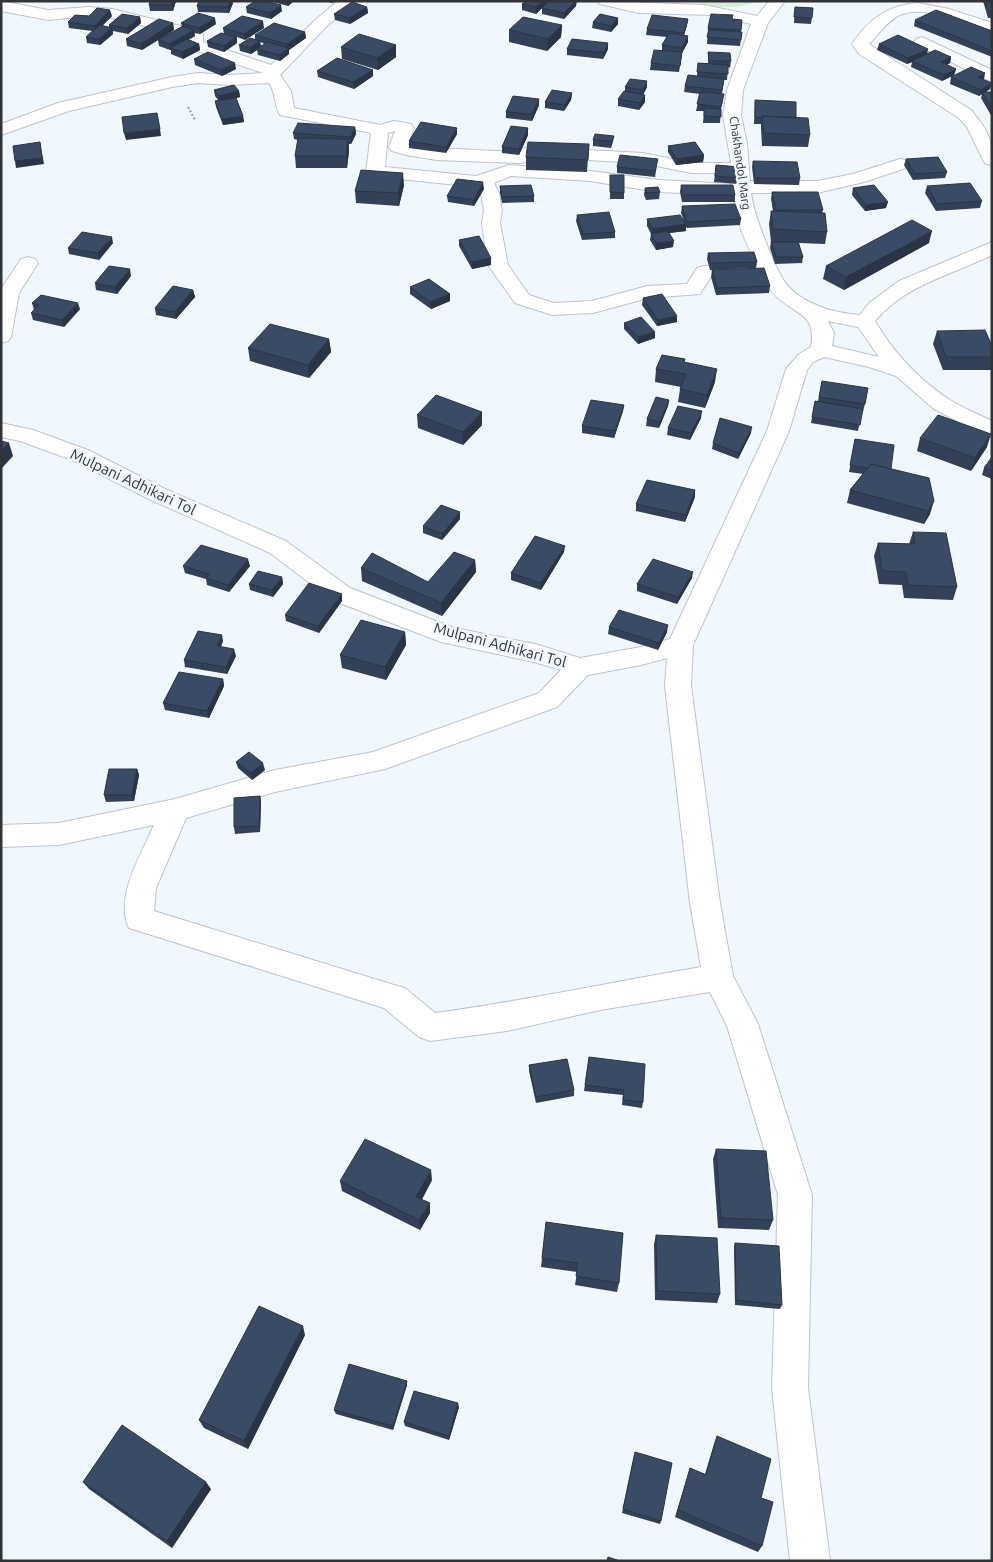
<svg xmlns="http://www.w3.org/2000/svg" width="993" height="1562" viewBox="0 0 993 1562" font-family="Ubuntu,sans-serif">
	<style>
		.green { fill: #d5edd5 }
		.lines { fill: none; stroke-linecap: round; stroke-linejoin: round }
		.street-casing { stroke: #bcc3cc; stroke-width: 2 }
		.path { stroke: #999da3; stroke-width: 2; stroke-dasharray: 2 2; stroke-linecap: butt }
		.street { fill: #fff; fill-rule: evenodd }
		.wall { fill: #324157; fill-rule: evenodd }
		.shaded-wall { fill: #293547 }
		.building { fill: #3a4c65; stroke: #293547 }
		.labels { text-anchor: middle; stroke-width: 5; stroke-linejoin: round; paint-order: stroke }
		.far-street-label { font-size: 12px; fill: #303337; stroke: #f1f7ff }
		.street-label { font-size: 15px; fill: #303337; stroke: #f1f7ff }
	</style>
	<rect width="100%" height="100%" fill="#f1f7ff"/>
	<!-- green -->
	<path class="green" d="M688,1H757C738,11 708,7 688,1Z"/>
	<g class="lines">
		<!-- street casing -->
		<g class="street-casing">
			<path id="street" d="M1,1L48,10L89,7L112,9L201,31L203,34V42L271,65L315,20L338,1H356L327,26L280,75L291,91L294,108L380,125L394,121L411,124L414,128L408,145L419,147L516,152L520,149L531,147L643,153L691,163H731L723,115L727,90L751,24L712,15L639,13L600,4L597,1L704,5L757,16L769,1H785L768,23L743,90L741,115L747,144L750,181H817L853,174L900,159L906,160L909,164L906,168L864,182L817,193H751C753,208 758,222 764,237C769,251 778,273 787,285C804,305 835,313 860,315L869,303L899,281L992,242V255C951,275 905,285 875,321C893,352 920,381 950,400C963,408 978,414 992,421V437L984,435L934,409L896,376L869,367L824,357L813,362L807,370L789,431L693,645L691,686L720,903L733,976L758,1024L812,1195L808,1388L830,1561H790L772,1388L778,1195L727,1026L710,992L600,1010L507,1031L430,1041L419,1037L384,1008L129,928C114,898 142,853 154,825L59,845L1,847V825L59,823L175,799L275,770L373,752L539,693L561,670L534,662L441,642L332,600L270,553L149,499L72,460L20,441L1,437V423L33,430L88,450L165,489L286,541L350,588L454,628L535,644L580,658L641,647L670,639L767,431L786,369L799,354L811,347C816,318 802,316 783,302C773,295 768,287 763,277L710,278L700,294L648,298L593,313L552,315L515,303L488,265L482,223L484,211L481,193L478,187L369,176L366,172L371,133L280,115C274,105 276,93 269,83L229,85L198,83L172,87L69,111L1,135V124L58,103L172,77L198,73L229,75L263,73L189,48L187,45V37L112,18L89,16L48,20L1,11ZM395,131L389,147L392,151L406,155L437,160L520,163L526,162L532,157L642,163L691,173H731L732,184L658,180L590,171L509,165L476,176L385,167L388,133ZM511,176L590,181L658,192L733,195C735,219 746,244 757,265L704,266L697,268L687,284L647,286L592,301L554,303L529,295L508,265L500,223L502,211L499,193L494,183ZM828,321L858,327L879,357L832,346L834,333ZM667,658L665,686L690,903L701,967C612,982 524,1001 435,1013L405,988L394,985L154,911L156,888L186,818L275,792L385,769L557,707L588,675L641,665Z
				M918,3L949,9L992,23V34C965,27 929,3 900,15C888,20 878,35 869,44L971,110C989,132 992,138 992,165L986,164L983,160L967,127L959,118L859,54L852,44C869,19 888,5 918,3Z
				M922,37L992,70V82L916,45L914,42L916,39Z
				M28,257L35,259L38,263L19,293L11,337L8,341L1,343V289L21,259Z"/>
		</g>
		<!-- path -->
		<path class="path" d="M188,107L195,120"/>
		<!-- street -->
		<use href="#street" class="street"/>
	</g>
	<!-- wall -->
	<path class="wall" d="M176,1L173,11H150L149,5Z
		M269,1H294L288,6Z
		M325,1H336L332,3Z
		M549,1L536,14L522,10V4Z
		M983,1H992V18H988Z
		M233,3L229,13L198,12L197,6Z
		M576,6L564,19L542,14V8Z
		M246,7L282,11L271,19L247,13Z
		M367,7L368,13L350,24L335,20L334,14Z
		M795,7L813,8L811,24L794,23Z
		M89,16H112L102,26L109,27V25L140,17L141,23L128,34L113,31V34L100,45L87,43L86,37L92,31L69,28L68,22Z
		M618,18V24L611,32L592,28L593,22Z
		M688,19L687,25L684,35L688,36V42L682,53L679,72L650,70L651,63L662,50V45L667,37L646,35L647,29Z
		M732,19L742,20L741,32H742L740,46L707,44L708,28Z
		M915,20L992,31V57L914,26Z
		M173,23L174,30L142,50L127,46L126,39Z
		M181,23L216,24L200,34L194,33L195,36L188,40L199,44L200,50L183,59L171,54V50H170L159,46L158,40L182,27Z
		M562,25L561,37L547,51L509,42V30Z
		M223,28H264L245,40L237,37V43L224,52L208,47L207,41L224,34Z
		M305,32L306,38L289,50V54L280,61L258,55L257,50L251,54L240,51L239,45L255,40V35ZM260,42L265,44L261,46Z
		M608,43V49L603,59L567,55V49Z
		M879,44L927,54L951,57L950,63L947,65L956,69L954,75L942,81L911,67L912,62L907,64L877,50Z
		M396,45V57L378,70L342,59L341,47Z
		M708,52L731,61L730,68L728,67L727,80H724L722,94L723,100L721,109L720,123H703L704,111H696L700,94L684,92L685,86L697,76L698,63H708Z
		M194,59L236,69L222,76L195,65Z
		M373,70V76L354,89L318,77L317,71Z
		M951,77L984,79H983L990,89L986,92H992V117L981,98L982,94L979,96L950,84Z
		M625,87H647L643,95L645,102L639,110L618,106V99L625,92Z
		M214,90L239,91L240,97L236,98L243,116L244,122L223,125L216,107L215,101L218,100L215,96Z
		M572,93L571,100L564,111L545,108V102Z
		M755,100L796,118L810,135L808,147L762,146L761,129V124H754Z
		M539,105L532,121L506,118V112Z
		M355,127L356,134L351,144H349V151L347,168H296L295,156L298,140L294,139L293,133Z
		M528,128V135L519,155L502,153V147Z
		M457,134L446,153L409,148V141Z
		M614,136L613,142L611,148L593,146V140Z
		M589,144L587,172L526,170V157Z
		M668,146L704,155L703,162L676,165L668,152Z
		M906,159L947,172L945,178L913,180L904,165Z
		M753,161L800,178L799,185L754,184L752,167Z
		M657,165L655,177L617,173V167Z
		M716,165L740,167L738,184L714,182Z
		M610,175L624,193V199H610Z
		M404,185L399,206L356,203L355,191Z
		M681,185L735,195V202H682L680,192Z
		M500,186L534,196V202L502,203L500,193Z
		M927,186L982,201L980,208L936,211L925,193Z
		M645,188L660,192L659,199L646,200L644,195Z
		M853,188L886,208L865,211L852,195Z
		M484,189L474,206L448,202L447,196Z
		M772,192L823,210L822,213L827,232L825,244L799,243L803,257L802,263L775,264L770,248L771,242L769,224L771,211H773L771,199Z
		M682,206L741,219L740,225L687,228L686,227V231L669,233L673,247L656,250L650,240L651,234L647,226V219L684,221L681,213Z
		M577,215L615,232V238L582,240L576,221Z
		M459,240L491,258V265L472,269L459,246Z
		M113,243L99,260L69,254L68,248Z
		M929,243L844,290L823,279L826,266Z
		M708,253L757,262L756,268L710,270L707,259Z
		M712,270L770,286L769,293L716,295L711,277Z
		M131,276L117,294L96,290L95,283Z
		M410,287L450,294V301L431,309L410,294Z
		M193,290L195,297L176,319L156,315L155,308Z
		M643,298L677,322L657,326L642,305Z
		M32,303L80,309L64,327L33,320L31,313L34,310Z
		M624,323L655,338L638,344L624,329Z
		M937,331L992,346V370H943L933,344Z
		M329,339L331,352L309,378L250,361L248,348Z
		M685,359L684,362L715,382L705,408L678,402L680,389L681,387L655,382L656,369Z
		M822,381L865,404L863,411H862L858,431L811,423L815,401H818Z
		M669,400L668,406L659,428L646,426L647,419Z
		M624,405L623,411L614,438L582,433V426Z
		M417,415L482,425L463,445L418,428Z
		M701,418L690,440L667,435L668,428Z
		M751,433L738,459L712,449L713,443Z
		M920,438L987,447L971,471L917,451Z
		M855,439L891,469L930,514L924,524L847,503L850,490L863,474L849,472Z
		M992,457V479L982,475L984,468Z
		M695,490V497L685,522L636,511V504Z
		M460,512V519L442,540L423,533V526Z
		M913,532L957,587L953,600L904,598L902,585L879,584L874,556L878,543L909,544Z
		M564,552L541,590L511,580V573Z
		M475,560L476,572L442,616L362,581L361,568L428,582Z
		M183,566H250L229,592L207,585L206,579L185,573Z
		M282,577L283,584L273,597L250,590L249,584Z
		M692,578L677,604L637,591V584Z
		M342,601L319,633L286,621L285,615Z
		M609,627L667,632L658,650L608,634Z
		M405,632L406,645L386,680L342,668L340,655Z
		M223,641L221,647L236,656L227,674L185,667L184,660Z
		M223,679L224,686L209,718L165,710L163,703Z
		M236,762L265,770L252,780L238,768Z
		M137,769L139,775L134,801L106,802L104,795Z
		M260,796L261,802L260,832L235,834L234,827Z
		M589,1057L643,1102L642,1108L622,1105L623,1095L584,1091Z
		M529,1065L574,1090V1096L536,1103L529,1071Z
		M716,1149L773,1220L769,1230L718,1228L713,1159Z
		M432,1180L422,1199L430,1213L420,1230L342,1191L340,1181Z
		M546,1222L619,1283L617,1292L575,1285L577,1272L541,1267Z
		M656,1235L720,1294L717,1303L655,1300L654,1244Z
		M735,1243L782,1305L780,1309L735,1305L734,1247Z
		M305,1335L248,1449L204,1428L199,1420Z
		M407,1381V1385L393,1430L336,1414L334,1410Z
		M459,1407L449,1440L405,1426L404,1422Z
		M717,1436L761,1498L762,1546L758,1552L675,1517L690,1468L705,1474L714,1444Z
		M634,1456L661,1521L660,1524L622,1513Z
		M83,1482L211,1489L172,1548L89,1489Z"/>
	<!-- shaded-wall -->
	<path class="shaded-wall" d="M173,1H176L173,11L172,5Z
		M230,1H232L233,3L229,13L228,7Z
		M287,1H294L288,6Z
		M543,1H549L536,14V7Z
		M576,1H577L576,6L564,19V13Z
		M281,5L282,11L271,19L270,13Z
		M367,7L368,13L350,24V18Z
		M110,10L112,16L96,32L95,26Z
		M140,17L141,23L128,34L127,28Z
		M215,18L216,24L200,34L199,28Z
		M618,18V24L611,32V26Z
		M688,19L687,25L683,39L684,33Z
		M263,21L264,28L245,40L244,34Z
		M173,23L174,30L142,50L141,44Z
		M562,25L561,37L547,51L548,39Z
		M112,28L113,34L100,45L99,39Z
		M194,30L195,36L172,49L170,48L171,50H170L169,44Z
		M305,32L306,38L289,50V54L280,61L279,55L287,49V44Z
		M688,36V42L682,53L679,72L682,48Z
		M236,37L237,43L224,52V46Z
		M260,41L261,48L257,49V50L251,54L250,48Z
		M608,43V49L603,59L604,53Z
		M199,44L200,50L183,59L182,52Z
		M396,45V57L378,70L377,58Z
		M928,49L927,55L912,61V62L907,64L908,58Z
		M951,57L950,63L939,68L941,62Z
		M235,63L236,69L222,76L221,70Z
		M956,69L954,75L942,81L944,75Z
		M373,70V76L354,89L353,82Z
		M985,73L984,79L976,83L977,77Z
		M647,81V87L642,96L643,90Z
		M992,83L990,89L983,93L982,92V94L979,96L981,90Z
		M239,91L240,97L220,102L219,96Z
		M572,93L571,100L564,111L565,105Z
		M645,95V102L639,110L640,103Z
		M539,99V105L532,121V114Z
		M243,116L244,122L223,125L222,119Z
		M355,127L356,134L351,144V137Z
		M457,128V134L446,153V147Z
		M528,128V135L519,155V149Z
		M160,129L161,136L126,140L124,133Z
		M348,139L349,151L347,168L346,156Z
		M40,142L44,164L16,168L15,161Z
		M704,155L703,162L676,165L677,159Z
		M403,173L404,185L399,206L398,193Z
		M483,182L484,189L474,206V200Z
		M888,202L886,208L865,211L866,205Z
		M686,224V231L652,235L653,229Z
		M932,231L929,243L844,290L846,277Z
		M112,237L113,243L99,260L98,253Z
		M674,241L673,247L656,250V243Z
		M491,258V265L472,269V262Z
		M130,269L131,276L117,294L115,287Z
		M193,290L195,297L176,319L175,312Z
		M450,294V301L431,309L430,302Z
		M78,303L80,309L64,327L62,320Z
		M677,316V322L657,326L658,320Z
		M655,332V338L638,344V337Z
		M329,339L331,352L309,378L308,365Z
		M717,369L715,382L705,408L707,395Z
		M669,400L668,406L659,428L660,422Z
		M624,405L623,411L614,438L615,431Z
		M702,411L701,418L690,440L691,433Z
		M482,412V425L463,445V432Z
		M752,427L751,433L738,459L739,453Z
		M991,434L987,447L971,471L975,458Z
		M9,443L13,456L1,469V451Z
		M695,490V497L685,522L686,515Z
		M934,501L930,514L924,524L928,511Z
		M460,512V519L442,540V534Z
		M565,546L564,552L541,590V583Z
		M248,559L250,566L229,592L228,585Z
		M475,560L476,572L442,616L441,603Z
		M693,572L692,578L677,604L678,597Z
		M282,577L283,584L273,597L272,590Z
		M342,594V601L319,633L318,626Z
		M668,625L667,632L658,650L659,643Z
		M405,632L406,645L386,680L385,667Z
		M222,635L223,641L218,653L217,646Z
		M234,649L236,656L227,674L226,667Z
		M223,679L224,686L209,718L207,711Z
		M263,763L265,770L252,780L251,773Z
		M137,769L139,775L134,801L132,795Z
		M260,796L261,802L260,832L259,826Z
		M431,1170L432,1180L418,1207L416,1197Z
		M430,1203V1213L420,1230L419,1220Z
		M303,1326L305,1335L248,1449L244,1441Z
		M407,1381V1385L393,1430V1426Z
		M458,1403L459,1407L449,1440V1436Z
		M206,1482L211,1489L172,1548L167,1541Z"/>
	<!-- building -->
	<path class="building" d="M150,1H173L172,5H149Z
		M199,1H230L228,7L197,6Z
		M255,1H266L281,5L270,13L246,7Z
		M526,1H543L536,7L522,4Z
		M549,1H576L564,13L542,8Z
		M986,1H992V12H989Z
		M352,2L367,7L350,18L334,14Z
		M795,7L813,8L812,18L794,17Z
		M97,8L110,10L95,26L68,22L75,15L89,16Z
		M936,10L992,31V51L915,20Z
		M198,13L215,18L199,28L181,23Z
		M122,14L140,17L127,28L109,25Z
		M600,14L618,18L611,26L593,22Z
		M711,14L733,15L732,19L742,20L741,30L708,28Z
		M652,15L688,19L684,33L647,29Z
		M242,16L263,21L244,34L223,28Z
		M523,17L562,25L548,39L509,30Z
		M159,19L173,23L141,44L126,39Z
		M274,23L305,32L287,44L255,35Z
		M100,25L112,28L99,39L86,37Z
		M183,26L194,30L169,44L158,40Z
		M709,30L742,32L741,40L707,37Z
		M221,33L236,37L224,46L207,41Z
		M669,33L688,36L682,48L662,45Z
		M359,34L396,45L377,58L341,47Z
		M898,35L928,49L908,58L879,44Z
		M250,38L260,41L250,48L239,45Z
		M187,39L199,44L182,52L170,48Z
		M572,39L608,43L604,53L567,49Z
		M267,42L289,48L279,55L257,49Z
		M654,50L682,52L680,66L651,63Z
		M935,50L951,57L941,62L956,69L944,75L912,61Z
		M208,52L235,63L221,70L194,59Z
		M708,52L730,53L731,61H709Z
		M337,58L373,70L353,82L317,71Z
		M698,63L728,65V74L697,72Z
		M971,67L985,73L977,77L992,83L981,90L951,77Z
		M688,75L724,79L722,90L685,86Z
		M630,79L647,81L643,90L625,87Z
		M234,85L239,91L219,96L214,90Z
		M552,90L572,93L565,105L545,102Z
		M624,91L645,95L640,103L618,99Z
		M700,92L724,94L721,107L697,104Z
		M982,92H992V108Z
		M513,96L539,99L532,114L506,112Z
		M236,98L243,116L222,119L215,101Z
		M755,100L796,102V118L762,116V118L755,117Z
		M704,108L721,109V117L704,116Z
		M157,113L160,129L124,133L122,117Z
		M762,116L808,118L810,135L764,133Z
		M421,122L457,128L446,147L409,141Z
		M298,123L355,127L351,137L293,133Z
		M511,126L528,128L519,149L502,147Z
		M595,134L614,136L612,141L593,140Z
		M298,138L348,139L346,156H295Z
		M40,142L42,158L15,161L13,146Z
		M528,142L589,144L588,160L526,157Z
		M695,142L704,155L677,159L668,146Z
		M620,155L658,159L655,171L617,167Z
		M938,157L947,172L915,174L906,159Z
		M753,161L797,162L800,178H755Z
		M716,165L740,167L739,178L715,176Z
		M361,170L403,173L398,193L355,191Z
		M610,175H624V193L610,192Z
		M457,179L483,182L474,200L447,196Z
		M970,183L982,201L937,204L927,186Z
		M531,185L534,196L502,197L500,186Z
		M681,185H733L735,195H683Z
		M874,185L888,202L866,205L853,188Z
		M658,187L660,192L646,193L645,188Z
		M772,192H818L823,210H776Z
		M735,204L741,219L687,222L682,206Z
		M771,211L825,213L827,232L773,229Z
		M609,212L615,232L583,234L577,215Z
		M680,215L686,224L653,229L647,219Z
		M912,220L932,231L846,277L826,266Z
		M668,231L674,241L656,243L651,234Z
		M82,232L112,237L98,253L68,248Z
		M479,236L491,258L472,262L459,240Z
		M771,242H798L803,257H776Z
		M754,252L757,262L711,263L708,253Z
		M109,266L130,269L115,287L95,283Z
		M764,268L770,286L717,288L712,270Z
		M429,279L450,294L430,302L410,287Z
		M173,286L193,290L175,312L155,308Z
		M662,294L677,316L658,320L643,298Z
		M41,295L78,303L62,320L31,313L39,305L32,303Z
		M641,317L655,332L638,337L624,323Z
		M270,324L329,339L308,365L248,348Z
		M985,330L992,346V357H946L937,331Z
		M662,355L685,359L684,362L717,369L707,395L680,389L686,374L656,369Z
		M822,381L868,388L865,404L819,397Z
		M436,395L482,412L463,432L417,415Z
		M656,397L669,400L660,422L647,419Z
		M591,400L624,405L615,431L582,426Z
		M815,401L863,409L860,425L812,417Z
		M678,406L702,411L691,433L668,428Z
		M938,415L991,434L975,458L920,438Z
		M720,418L752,427L739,453L713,443Z
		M855,439L894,445L891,469L871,464L868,468L850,465Z
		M1,441L9,443L1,451Z
		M992,457V471L984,468Z
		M871,464L929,478L934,501L928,511L850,490Z
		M647,480L695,490L686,515L636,504Z
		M441,505L460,512L442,534L423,526Z
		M913,532L946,533L957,587L908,585L906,572L882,571L878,543L915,544Z
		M535,536L565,546L541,583L511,573Z
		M201,545L248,559L228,585L206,578L209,574L183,566Z
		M454,552L475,560L441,603L361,568L372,553L428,582Z
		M653,559L693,572L678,597L637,584Z
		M258,571L282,577L272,590L249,584Z
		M309,583L342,594L318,626L285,615Z
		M619,610L668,625L659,643L609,627Z
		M361,620L405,632L385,667L340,655Z
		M198,631L222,635L217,646L234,649L226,667L184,660Z
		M179,672L223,679L207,711L163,703Z
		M249,752L263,763L251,773L236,762Z
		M109,769H137L132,795H104Z
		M260,796L259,826L234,827V798Z
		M589,1057L645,1064L643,1102L623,1100L624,1090L585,1085Z
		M567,1059L574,1090L536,1097L529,1065Z
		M365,1139L431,1170L416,1197L430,1203L419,1220L340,1181Z
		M716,1149L766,1151L773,1220L721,1218Z
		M546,1222L623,1233L619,1283L576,1276L578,1263L542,1258Z
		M656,1235L717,1238L720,1294L657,1291Z
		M735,1243L779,1246L782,1305L736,1300Z
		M259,1306L303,1326L244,1441L199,1420Z
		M349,1364L407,1381L393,1426L334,1410Z
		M414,1391L458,1403L449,1436L404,1422Z
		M122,1425L206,1482L167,1541L83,1482Z
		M717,1436L771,1459L761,1498L773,1502L762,1546L678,1510L690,1468L706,1475Z
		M635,1452L672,1463L661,1521L623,1509Z
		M608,1557L620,1561H607Z"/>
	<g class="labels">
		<!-- far-street labels -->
		<g class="far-street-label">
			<text transform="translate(740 163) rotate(82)" y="4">Chakhandol Marg</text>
		</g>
		<!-- street labels -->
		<g class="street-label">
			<text transform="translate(133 482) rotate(25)" y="5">Mulpani Adhikari Tol</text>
			<text transform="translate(500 645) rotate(15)" y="5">Mulpani Adhikari Tol</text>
		</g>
	</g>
	<!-- border -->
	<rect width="993" height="1562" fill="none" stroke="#303337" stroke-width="5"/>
</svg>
